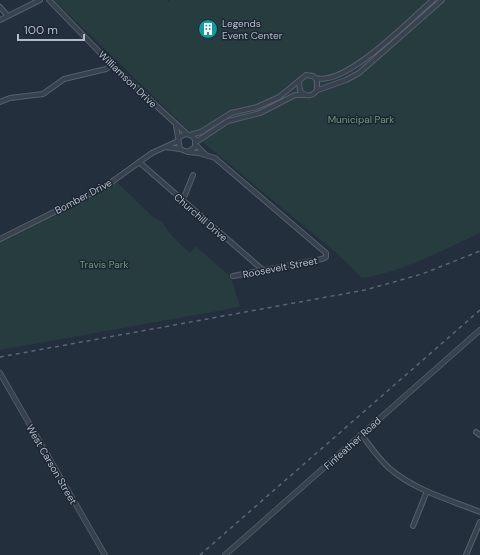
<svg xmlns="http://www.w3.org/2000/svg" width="480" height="555" viewBox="0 0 480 555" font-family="'DM Sans',sans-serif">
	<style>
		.green { fill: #263c3f }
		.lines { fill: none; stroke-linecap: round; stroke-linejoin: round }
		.minor-casing { stroke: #565f6c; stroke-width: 6 }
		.tertiary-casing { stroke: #565f6c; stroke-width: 6 }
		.minor { stroke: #38414e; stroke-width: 4 }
		.tertiary { stroke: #38414e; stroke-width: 4.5 }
		.rail { stroke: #5a6575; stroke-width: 1.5; stroke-dasharray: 4 4; stroke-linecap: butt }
		.labels { text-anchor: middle; stroke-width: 3; stroke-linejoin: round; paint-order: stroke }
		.poi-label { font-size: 10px; fill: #b4bcc9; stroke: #1d2633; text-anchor: start }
		.street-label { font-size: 10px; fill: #b4bcc9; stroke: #1d2633 }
		.park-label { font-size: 10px; fill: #6b9a76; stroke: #1d2633 }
	</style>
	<rect width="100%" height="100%" fill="#242f3e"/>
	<!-- green -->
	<path class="green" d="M54,0H167L169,2L170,0H480V233C447,248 398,274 362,278L335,252L187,129Z
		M117,182L154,218L162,222L172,236L190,253L195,246L231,277L240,307L0,350V241Z"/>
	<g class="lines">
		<!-- minor casing -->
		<g class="minor-casing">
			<path id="minor" d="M49,0L112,65L187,134
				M0,7L7,15
				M0,20L40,0
				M315,78C346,87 409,20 433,0
				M318,90L346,80L359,73L442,0
				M0,102L10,98L43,94L64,79L106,69L112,65
				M176,126L180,149L188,152L195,147V139C190,133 184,133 179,138
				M190,135L201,132L231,113L257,107L279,97L306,75L313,76L317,80V90C312,97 306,97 300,91L299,82
				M196,142L228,121L260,113L295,95H304
				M196,145L205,154
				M165,147L180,149
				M188,152L199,153L215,158L326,253V257L322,259L233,276
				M139,162L264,271
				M181,199L185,195L193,175
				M0,239L106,186L152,153L178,141
				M476,432L480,435
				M361,434C370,446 378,458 389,468C414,490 450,500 480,512
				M413,526L427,491
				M466,555L480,522"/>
		</g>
		<!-- tertiary casing -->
		<g class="tertiary-casing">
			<path id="tertiary" d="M0,373L105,555
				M225,555L480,330"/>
		</g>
		<!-- minor -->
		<use href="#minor" class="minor"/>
		<!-- tertiary -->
		<use href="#tertiary" class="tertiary"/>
		<!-- rail -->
		<path class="rail" d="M0,357L365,290L422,274L480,251
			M200,555L480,310"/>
	</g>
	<!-- icons -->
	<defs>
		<g id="building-disc" transform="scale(1)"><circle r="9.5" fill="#0f9aa8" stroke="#1d2633"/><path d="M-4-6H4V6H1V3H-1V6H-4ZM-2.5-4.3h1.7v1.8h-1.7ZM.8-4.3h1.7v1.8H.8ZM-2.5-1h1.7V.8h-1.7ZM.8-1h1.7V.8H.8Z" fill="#fff"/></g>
	</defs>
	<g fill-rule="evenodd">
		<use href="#building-disc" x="208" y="29"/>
	</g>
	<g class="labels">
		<!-- poi labels -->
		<g class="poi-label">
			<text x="222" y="27">Legends<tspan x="222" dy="12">Event Center</tspan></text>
		</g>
		<!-- street labels -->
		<g class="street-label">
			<text transform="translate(128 79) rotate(44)" y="4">Williamson Drive</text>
			<text transform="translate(83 196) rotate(-28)" y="4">Bomber Drive</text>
			<text transform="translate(201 217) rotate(41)" y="4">Churchill Drive</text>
			<text transform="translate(280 267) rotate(-11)" y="4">Roosevelt Street</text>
			<text transform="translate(352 443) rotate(-42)" y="4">Finfeather Road</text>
			<text transform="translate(52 464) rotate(60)" y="4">West Carson Street</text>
		</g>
		<!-- park labels -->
		<g class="park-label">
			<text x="361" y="123">Municipal Park</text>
			<text x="104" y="268">Travis Park</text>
		</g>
	</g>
	<!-- scale -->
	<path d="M18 34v6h66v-6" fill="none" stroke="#b4bcc9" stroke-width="2"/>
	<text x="24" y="34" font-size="12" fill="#b4bcc9" stroke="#1d2633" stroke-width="3" paint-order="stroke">100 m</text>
</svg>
